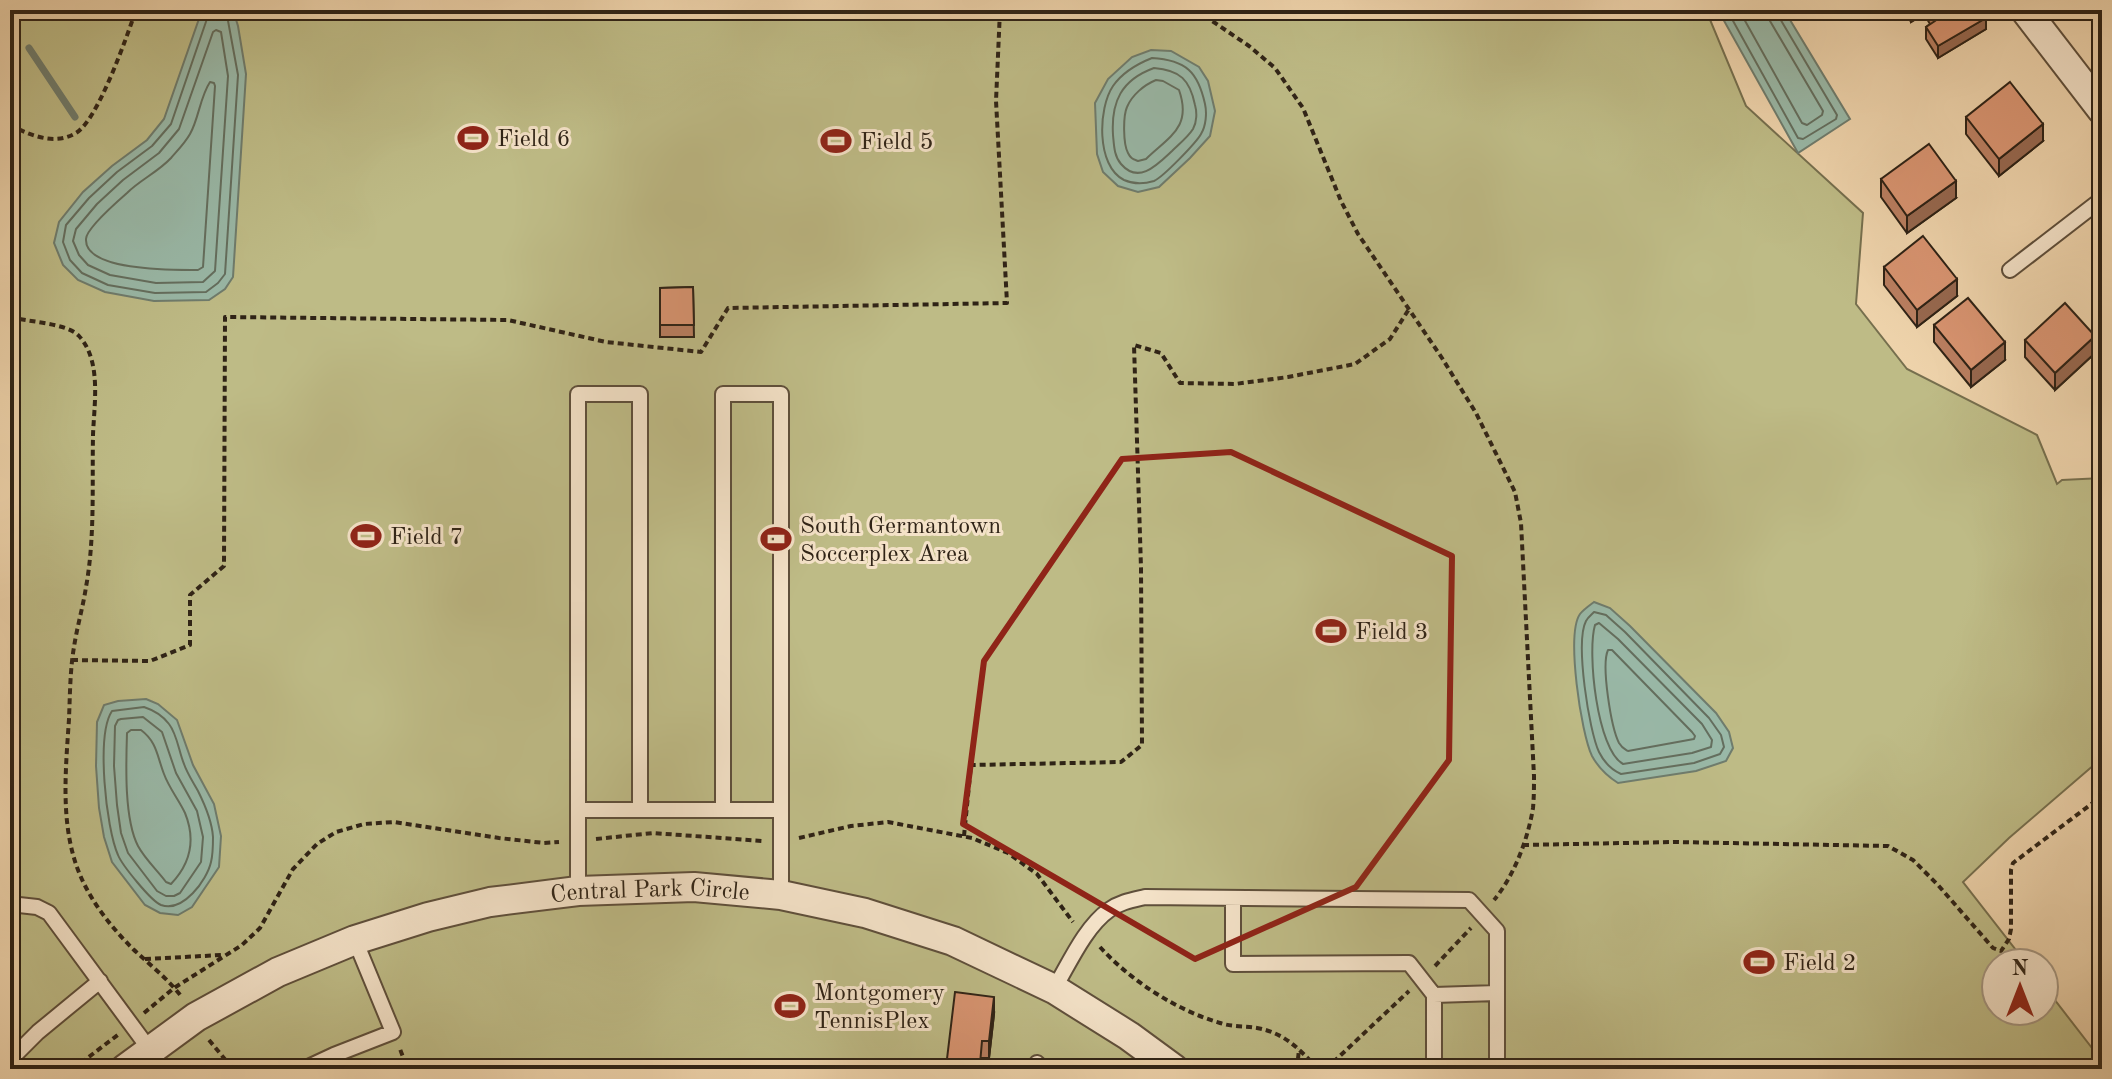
<svg xmlns="http://www.w3.org/2000/svg" width="2112" height="1079" viewBox="0 0 2112 1079" font-family="'Old Standard TT',serif">
	<style>
		.green { fill: #bebb86; stroke: #766f4e; stroke-width: 2 }
		.water { fill: #99b8a7; stroke: #6f7c6d; stroke-width: 2 }
		.lines { fill: none; stroke-linecap: round; stroke-linejoin: round }
		.shore { stroke: #646e5e; stroke-width: 2 }
		.stream { stroke: #6f7c6d; stroke-width: 7 }
		.lane-casing { stroke: #5f4f3b; stroke-width: 18 }
		.street-casing { stroke: #5f4f3b; stroke-width: 32 }
		.path { stroke: #2f2316; stroke-width: 4; stroke-dasharray: 6 4; stroke-linecap: butt }
		.lane { stroke: #f4e2c8; stroke-width: 14 }
		.street { stroke: #f4e2c8; stroke-width: 28 }
		.wall { fill: #ba7f61; stroke: #2f2316; stroke-width: 2 }
		.shaded-wall { fill: #97684f; stroke: #2f2316; stroke-width: 2 }
		.building { fill: #d89471; stroke: #2f2316; stroke-width: 2 }
		.marked { fill: none; stroke: #8f2418; stroke-width: 6; stroke-linejoin: round }
		.labels { text-anchor: middle; stroke-width: 6; stroke-linejoin: round; paint-order: stroke }
		.poi-label { font-size: 24px; fill: #2f2316; stroke: #f4e2c8; text-anchor: start }
		.street-label { font-size: 24px; fill: #2f2316; stroke: #f4e2c8 }
	</style>
	<rect width="100%" height="100%" fill="#eed3ab"/>
	<filter id="stains"><feTurbulence type="fractalNoise" baseFrequency=".0025" numOctaves="4"/><feColorMatrix values="0 0 0 0 .2 0 0 0 0 .09 0 0 0 0 .02 0 0 0 .5 -.17"/></filter>
	<radialGradient id="worn" r=".72"><stop offset=".6" stop-color="#630" stop-opacity="0"/><stop offset="1" stop-color="#630" stop-opacity=".3"/></radialGradient>
	<!-- green -->
	<path class="green" d="M10,10H1706L1746,106L1863,213L1856,304L1907,369L2037,435L2057,484L2062,480L2102,478V758L2009,838L1963,882L2026,963H1996V1011H2044V986L2102,1061V1069H10Z"/>
	<!-- water -->
	<path class="water" d="M204,10H233L238,26L246,74L233,277L225,289L209,300L154,301L105,292L78,280L63,265L54,243L59,222L83,192L112,166L147,140L164,119L200,16Z
		M1718,10H1784L1850,119L1798,153Z
		M1151,50L1171,51L1199,67L1208,81L1215,111L1210,136L1190,158L1159,187L1138,192L1118,186L1103,172L1097,154L1095,103L1108,79L1132,57Z
		M1594,602L1610,608L1630,626L1716,713L1729,732L1733,748L1726,761L1696,771L1618,783C1607,776 1598,767 1592,756C1581,733 1566,634 1580,614C1583,610 1590,605 1594,602Z
		M146,699L158,704L177,720L193,765L214,804L221,836L219,867L192,907L178,915L160,913L145,905L112,862L104,837L99,808L96,766L97,722L104,705L118,701Z"/>
	<g class="lines">
		<!-- shore -->
		<path class="shore" d="M210,10L171,124L152,146L117,172L89,198L66,225L63,242L70,260L82,273L108,285L155,293L206,292L218,283L225,274L238,75L226,10
			M1727,10L1798,138L1803,139L1836,119L1837,115L1779,17L1778,10
			M1739,10L1802,123L1807,125L1822,115L1823,111L1770,21L1768,10
			M216,30L221,32L228,76L215,271L203,282L156,283L110,275L88,265L79,255L73,241L76,229L97,204L123,180L159,153L179,129L213,32Z
			M1152,58C1186,60 1198,72 1205,104C1207,113 1206,126 1201,134C1196,143 1163,177 1154,181C1144,184 1133,184 1124,180C1096,166 1098,108 1113,86C1122,73 1137,64 1152,58Z
			M1154,68C1180,70 1190,80 1195,105C1197,112 1197,122 1193,129C1188,137 1178,145 1172,151C1158,164 1139,185 1121,164C1114,156 1114,145 1113,135C1111,102 1121,80 1154,68Z
			M1156,80L1163,81L1179,90C1192,127 1170,136 1146,159L1138,161C1133,159 1131,159 1128,153C1123,144 1123,116 1127,107C1132,95 1144,85 1156,80Z
			M210,82L214,83L215,86L203,267L198,270C178,270 84,272 86,239C86,229 119,200 127,193C140,180 158,172 171,158C177,151 185,143 190,134C199,118 200,97 210,82Z
			M1594,612L1606,615L1625,632L1709,718L1721,735L1724,747L1720,754L1694,763L1621,774C1612,770 1604,762 1599,752C1589,731 1575,642 1586,621C1588,617 1591,615 1594,612Z
			M1599,623L1618,639L1702,724L1712,740L1711,747L1692,753L1623,764C1597,750 1587,652 1595,625Z
			M1608,650H1612L1692,732L1695,736L1694,739L1628,751C1623,748 1622,748 1619,743C1611,727 1601,665 1608,650Z
			M144,707C153,710 163,716 169,724C177,734 179,752 184,764C187,773 193,782 198,791C205,805 212,821 213,837C213,844 213,854 211,862C207,880 183,913 161,905C151,901 122,865 118,855C106,828 96,735 112,711Z
			M143,717L162,732L176,773L197,811L203,837L201,862L180,893L174,896H166L157,891L128,853L121,833L117,805L114,766L115,726L118,720L121,719Z
			M131,730H141C157,742 157,756 164,774C169,788 179,800 185,813C196,840 191,863 171,884L166,882C157,870 145,859 138,846C124,819 126,764 127,733Z"/>
		<!-- stream -->
		<path class="stream" d="M29,48L75,117"/>
		<!-- lane casing -->
		<g class="lane-casing">
			<path id="lane" d="M2010,270L2102,199
				M578,810H781
				M723,810V394H781V895
				M578,891V394H640V810
				M10,904L37,907L49,913L150,1050
				M1054,989C1069,964 1085,927 1109,910C1120,902 1132,900 1145,897L1469,900L1497,931V993L1434,995L1409,963L1233,964V898
				M1497,993V1069
				M1434,995V1069
				M10,1060L38,1032L100,981
				M1037,1063L1042,1069
				M304,1069L334,1055L393,1032L355,940"/>
		</g>
		<!-- street casing -->
		<g class="street-casing">
			<g id="street">
				<path d="M2025,10L2102,110"/>
				<path id="s1" d="M125,1069L196,1017L278,972L355,940L428,917L490,902L578,891L694,887L781,895L865,913L953,941L1054,989L1129,1036L1174,1069"/>
			</g>
		</g>
		<!-- path -->
		<path class="path" d="M1196,10L1249,46L1275,68L1303,108L1341,201L1358,234L1442,358L1476,413L1515,492L1521,523L1534,776C1534,786 1534,797 1533,808C1528,839 1514,876 1494,900
			M10,125C30,135 54,146 76,133C98,120 127,36 136,10
			M10,317C28,322 67,323 79,336C102,361 94,405 93,435C92,485 95,538 86,587C83,607 77,627 74,647C70,670 70,695 69,719C66,765 61,814 74,858C84,893 108,924 133,949C149,964 167,978 181,996
			M72,660L150,661L190,645V595L224,566L225,317L508,320L606,342L701,352L728,308L1007,303L996,101L1000,10
			M964,836L971,765L1121,762L1142,745L1141,568L1134,345L1161,353L1180,383L1235,384L1288,377L1355,364L1390,339L1409,309
			M799,838L851,826L888,822L972,838L1008,853L1037,874L1073,922
			M596,839L653,833L762,841
			M1523,845L1675,842L1888,846L1913,860L1938,885L1993,948L2001,951L2009,939L2011,929V870L2013,863L2102,796
			M1100,947C1131,981 1176,1010 1220,1023C1232,1027 1245,1026 1257,1028C1285,1033 1299,1049 1318,1069
			M145,959L222,955
			M1435,966L1471,928
			M144,1013L174,988L242,945L260,928L293,869L317,844L336,832L364,824L394,822L499,838L544,843L559,842
			M209,1040L233,1069
			M406,1065L420,1069
			M73,1069L119,1034
			M397,1069L406,1065L400,1049
			M1297,1069L1299,1049
			M1326,1069L1409,991"/>
		<!-- lane -->
		<use href="#lane" class="lane"/>
		<!-- street -->
		<use href="#street" class="street"/>
	</g>
	<!-- wall -->
	<path class="wall" d="M1905,10H1981L1986,29L1938,58L1926,39V27L1930,24L1924,14L1911,22Z
		M2087,10H2102L2099,25Z
		M1966,117L2043,141L1999,176L1966,134Z
		M1881,179L1956,198L1907,233L1881,197Z
		M1884,267L1957,296L1917,327L1884,285Z
		M693,287L694,337H660V288Z
		M1934,325L2005,360L1971,387L1934,342Z
		M2025,340L2095,353L2055,390L2025,357Z
		M2102,823V903H2098V885L2102,861L2096,860V843Z
		M2102,939V962L2100,958V940Z
		M994,1014L989,1058H982L981,1069H947V1059Z"/>
	<!-- shaded-wall -->
	<path class="shaded-wall" d="M1911,10H1924V14L1911,22Z
		M2102,11V22L2099,25V13Z
		M1986,18V29L1938,58V46Z
		M2043,124V141L1999,176V159Z
		M1956,181V198L1907,233V216Z
		M1957,279V296L1917,327V310Z
		M2095,336V353L2055,390V373Z
		M2005,342V360L1971,387V370Z
		M994,997V1014L989,1058V1041Z"/>
	<!-- building -->
	<path class="building" d="M1929,10H1981L1986,18L1938,46L1926,27L1935,21Z
		M2010,82L2043,124L1999,159L1966,117Z
		M1929,144L1956,181L1907,216L1881,179Z
		M1923,236L1957,279L1917,310L1884,267Z
		M693,287L694,325H660V288Z
		M1968,298L2005,342L1971,370L1934,325Z
		M2065,303L2095,336L2055,373L2025,340Z
		M2099,823H2102V844L2096,843Z
		M2102,860V886L2098,885Z
		M955,992L994,997L989,1041H982L980,1064L947,1059Z"/>
	<!-- marked area -->
	<path class="marked" d="M1231,452L1452,556L1449,760L1356,887L1195,959L963,824L984,661L1122,459Z"/>
	<!-- icons -->
	<defs>
		<g id="stadium-bare" transform="scale(2.4)"><path d="M0-5a6.5 5 0 1 0 0 10a6.5 5 0 1 0 0-10ZM-3.5-1.8h7v3.6h-7Z" fill="#8f2418" stroke="#f4e2c8" stroke-width="2.5" paint-order="stroke"/></g>
	</defs>
	<g fill-rule="evenodd">
		<use href="#stadium-bare" x="473" y="138"/>
		<use href="#stadium-bare" x="836" y="141"/>
		<use href="#stadium-bare" x="366" y="536"/>
		<use href="#stadium-bare" x="776" y="539"/>
		<use href="#stadium-bare" x="1331" y="631"/>
		<use href="#stadium-bare" x="1759" y="962"/>
		<use href="#stadium-bare" x="790" y="1006"/>
	</g>
	<g class="labels">
		<!-- poi labels -->
		<g class="poi-label">
			<text x="497" y="146">Field 6</text>
			<text x="860" y="149">Field 5</text>
			<text x="800" y="533">South Germantown<tspan x="800" dy="28">Soccerplex Area</tspan></text>
			<text x="390" y="544">Field 7</text>
			<text x="1355" y="639">Field 3</text>
			<text x="1783" y="970">Field 2</text>
			<text x="814" y="1000">Montgomery<tspan x="814" dy="28">TennisPlex</tspan></text>
		</g>
		<!-- street labels -->
		<g class="street-label">
			<text dy="8" stroke="none"><textPath href="#s1" startOffset="566">Central Park Circle</textPath></text>
		</g>
	</g>
	<!-- margin -->
	<rect width="2112" height="1079" fill="none" stroke="#eed3ab" stroke-width="40"/>
	<rect x="12" y="12" width="2088" height="1055" fill="none" stroke="#2f2316" stroke-width="4"/>
	<rect x="20" y="20" width="2072" height="1039" fill="none" stroke="#2f2316" stroke-width="2"/>
	<!-- north arrow -->
	<g transform="translate(2020 987)"><circle r="38" fill="#f4e2c8" stroke="#a59681" stroke-width="2"/>
	<path d="M0-6L14 30L0 20L-14 30Z" fill="#8f2418"/>
	<text y="-12" font-size="22" font-weight="bold" text-anchor="middle" fill="#2f2316">N</text>
	</g>
	<rect width="100%" height="100%" filter="url(#stains)"/>
	<rect width="100%" height="100%" fill="url(#worn)"/>
</svg>
